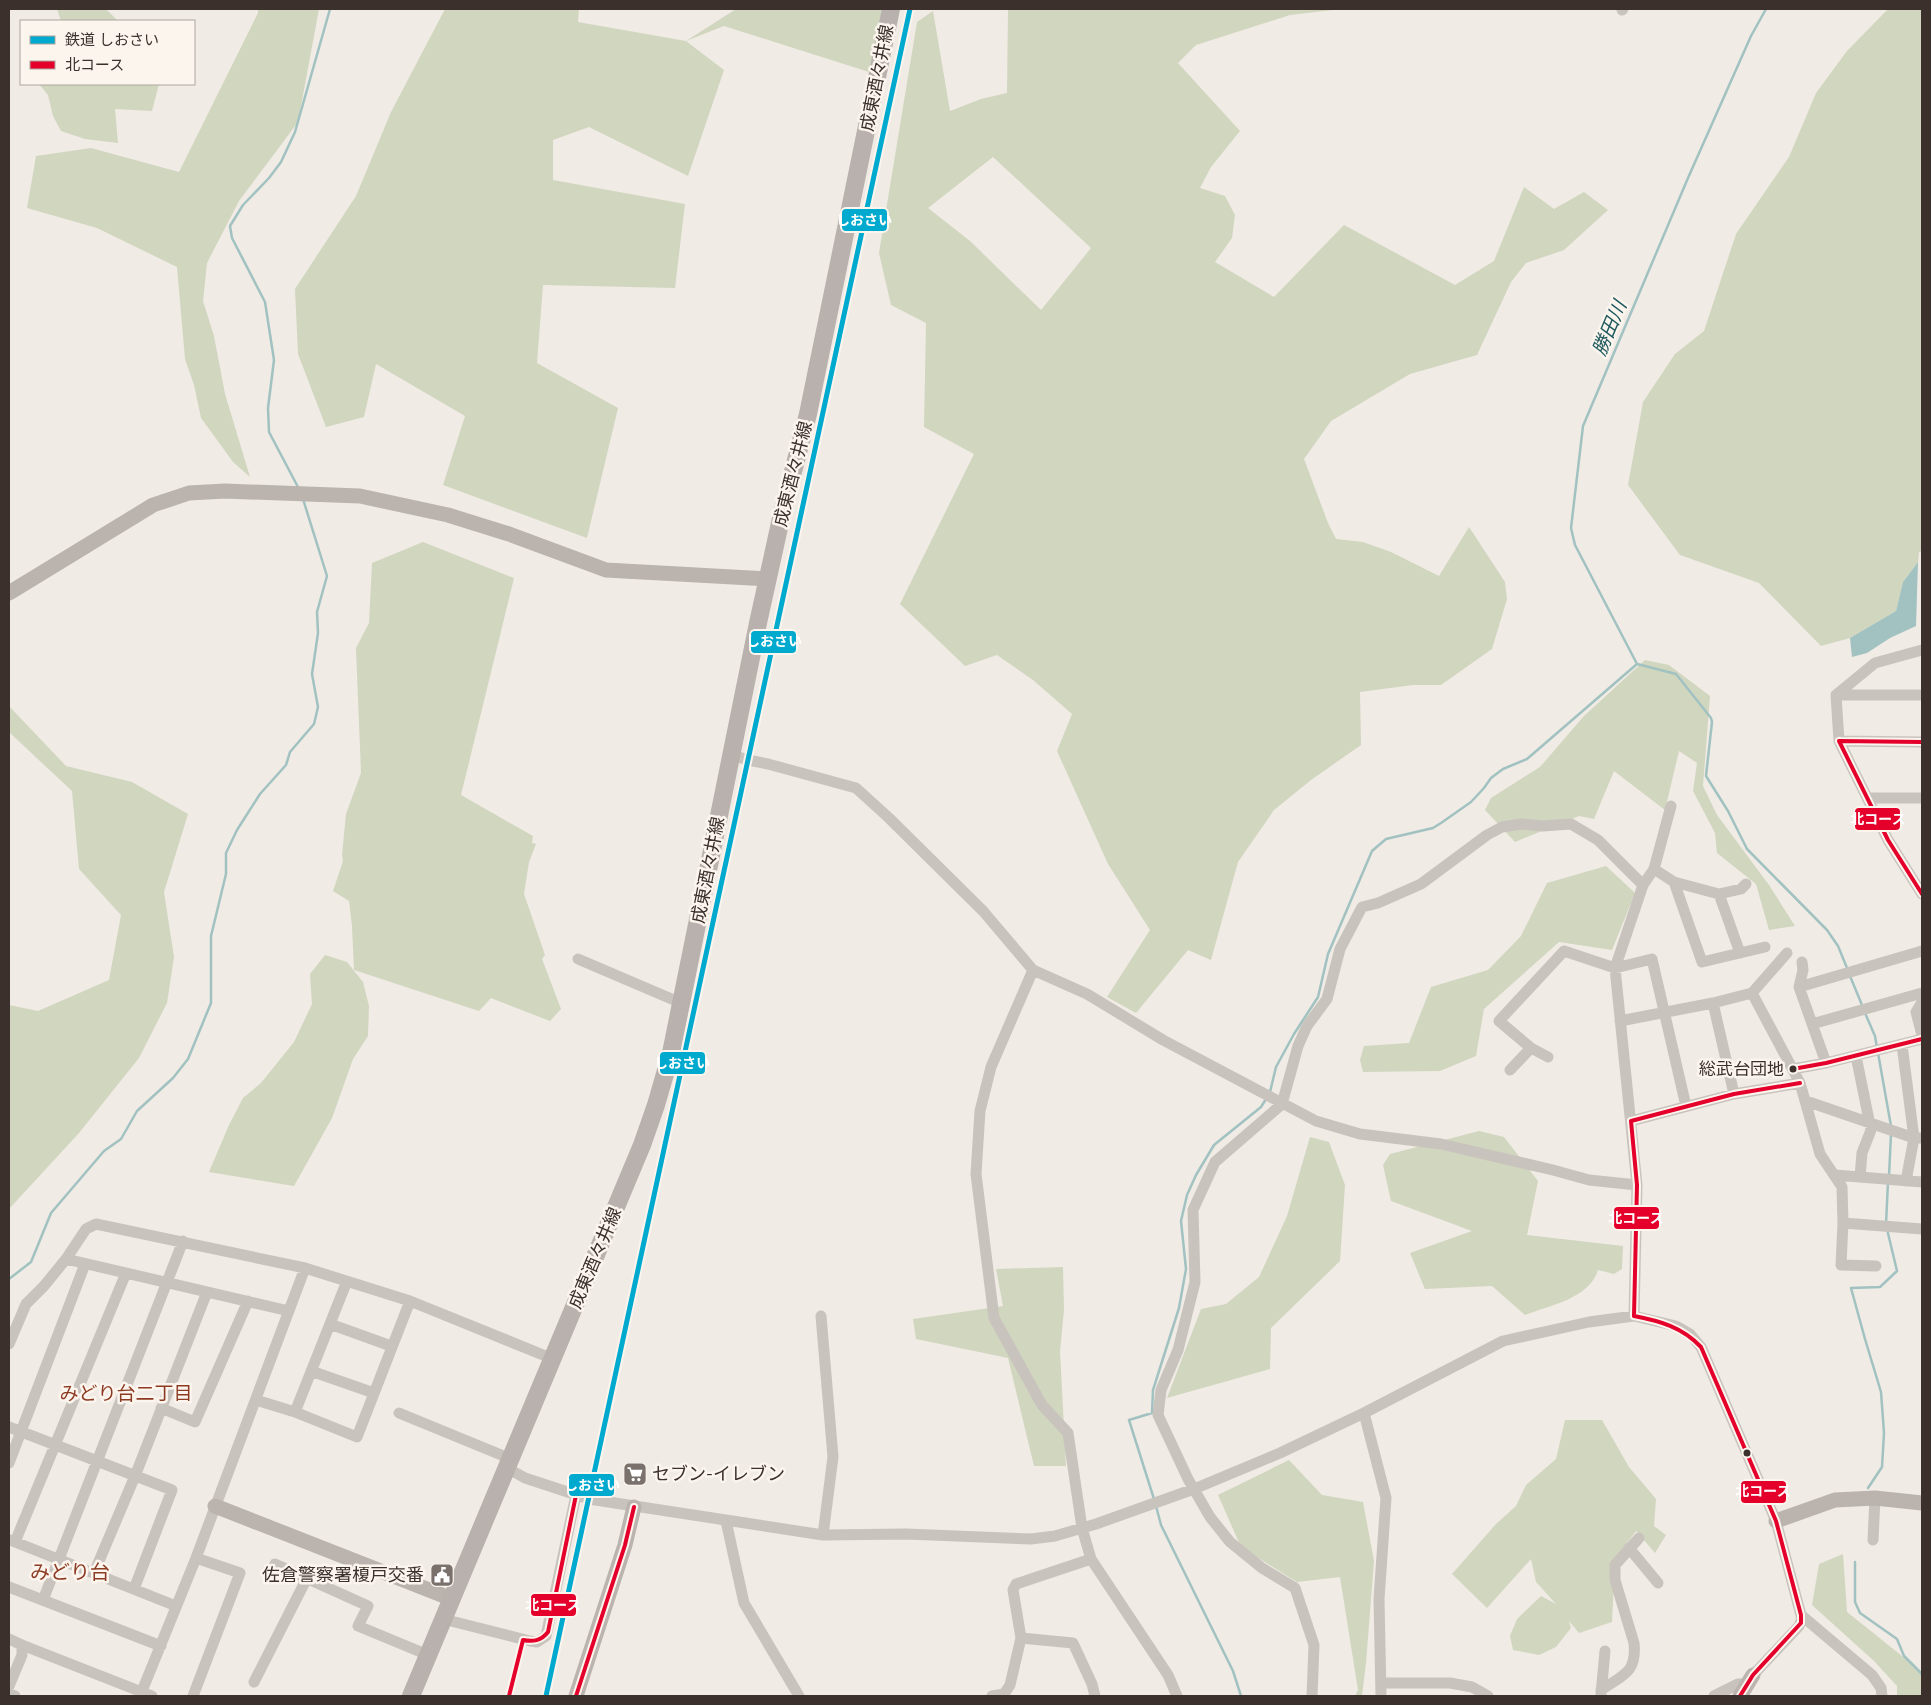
<svg xmlns="http://www.w3.org/2000/svg" width="1931" height="1705" viewBox="0 0 1931 1705" font-family="Montserrat,'Noto Sans JP',sans-serif">
	<style>
		.green { fill: #d1d6bf; fill-rule: evenodd }
		.water { fill: #a1c2c1 }
		.lines { fill: none; stroke-linecap: round; stroke-linejoin: round }
		.stream { stroke: #a1c2c1; stroke-width: 2.5 }
		.street { stroke: #c9c3be; stroke-width: 11 }
		.secondary { stroke: #bab3ae; stroke-width: 15 }
		.primary { stroke: #b8b1ad; stroke-width: 18 }
		.bus-1-casing { stroke: #fbf5ee; stroke-width: 8 }
		.bus-1 { stroke: #e4002b; stroke-width: 4 }
		.rail-1-casing { stroke: #fbf5ee; stroke-width: 9 }
		.rail-1 { stroke: #00a9ce; stroke-width: 5 }
		.bus-dot { fill: #3b302b; stroke: #fbf5ee; stroke-width: 2 }
		.labels { text-anchor: middle; stroke-width: 5; stroke-linejoin: round; paint-order: stroke }
		.bus-label { font-size: 17px; fill: #3b302b; stroke: #fbf5ee; text-anchor: end }
		.street-label { font-size: 18px; fill: #3b302b; stroke: #fbf5ee }
		.poi-label { font-size: 18px; fill: #3b302b; stroke: #fbf5ee; text-anchor: start }
		.water-label { font-size: 19px; font-style: italic; fill: #1f5a5e; stroke: #fbf5ee }
		.neighbourhood-label { font-size: 19px; fill: #8c3b22; stroke: #fbf5ee }
		.quarter-label { font-size: 20px; fill: #8c3b22; stroke: #fbf5ee }
		.line-badge { stroke: #fbf5ee; stroke-width: 2 }
		.badge-label { font-size: 14px; text-anchor: middle; font-weight: bold; fill: #fff }
	</style>
	<rect width="100%" height="100%" fill="#f0ebe5"/>
	<!-- green -->
	<path class="green" d="M57,9H106L118,21H61Z
		M258,9H319L298,122L239,201L207,263L203,301L214,336L225,394L250,477L233,462L201,418L194,385L185,359L177,267L97,228L27,208L36,156L91,148L179,172L258,13Z
		M445,9H579L578,22L686,41L736,9H883L869,72L724,26L686,41L724,70L688,176L589,127L553,140V180L685,204L675,288L543,285L537,363L618,408L587,538L443,485L465,416L376,364L364,417L326,427L298,354L295,289L356,196L391,112Z
		M1008,9H1342L1290,15L1196,45L1178,63L1240,131L1211,167L1200,188L1225,196L1235,215L1232,238L1215,262L1274,297L1344,225L1455,285L1494,261L1524,187L1554,209L1584,192L1608,210L1564,250L1526,263L1511,282L1477,355L1410,374L1331,421L1304,459L1328,523L1336,539L1363,542L1391,552L1439,576L1469,527L1505,582L1507,599L1492,649L1441,685H1413L1360,692L1361,745L1311,780L1274,810L1238,862L1211,960L1188,950L1136,1013L1107,997L1150,930L1108,864L1057,751L1072,714L1033,680L997,655L965,666L900,604L974,454L924,427L926,323L891,305L879,253L917,22L933,11L950,111L981,99L1007,93ZM993,157L1091,248L1041,310L970,241L928,208Z
		M1888,9H1922V551L1919,552L1918,562L1903,582L1896,611L1850,638L1821,646L1759,583L1680,555L1628,485L1643,402L1675,354L1704,331L1736,234L1789,157L1816,93L1847,51Z
		M39,84H159L152,111L115,109L118,143L85,139L61,131L53,116L48,95Z
		M423,542L514,578L461,795L533,836L532,843L536,844L529,862L524,894L545,955L542,959L561,1009L550,1021L491,998L479,1011L354,970L352,926L349,901L333,891L343,861L342,855L346,814L361,773L356,648L369,623L372,563Z
		M1645,660L1669,665L1710,696L1703,786L1717,815L1769,885L1795,926L1769,930L1756,884L1717,853L1715,833L1693,791L1697,763L1679,751L1665,810L1614,771L1594,819L1579,816L1515,842L1485,810L1491,798L1540,767L1584,716Z
		M9,706L66,766L132,782L188,814L164,892L174,957L167,1003L139,1058L79,1133L9,1209V1005L38,1011L109,980L121,915L79,869L72,791L9,732Z
		M1606,866L1635,893L1612,950L1559,942L1484,1009L1476,1056L1440,1071L1363,1072L1360,1060L1364,1046L1409,1043L1431,987L1488,970L1521,936L1547,883Z
		M325,955L347,962L363,982L369,1006L368,1036L353,1059L332,1118L294,1186L209,1172L229,1125L243,1098L261,1083L294,1042L312,1004L310,974Z
		M1479,1131L1504,1137L1538,1181L1527,1235L1623,1246L1622,1269L1614,1274L1598,1270C1589,1299 1550,1305 1525,1315L1492,1286L1425,1289L1410,1253L1472,1231L1391,1201L1383,1165L1390,1154Z
		M1310,1137L1329,1142L1345,1185L1340,1261L1271,1328L1270,1369L1167,1398L1201,1309L1226,1304L1259,1277L1287,1216Z
		M1063,1267L1064,1310L1060,1351L1066,1466H1034L1008,1358L916,1339L913,1319L1003,1306L996,1269Z
		M1565,1420H1602L1629,1467L1656,1499L1654,1526L1666,1535L1655,1553L1636,1531L1615,1559L1612,1622L1579,1633L1569,1621L1571,1628L1556,1647L1539,1655L1513,1650L1510,1636L1517,1619L1541,1596L1556,1604L1536,1582L1531,1559L1487,1608L1452,1574L1496,1524L1516,1506L1526,1485L1556,1459Z
		M1289,1460L1322,1495L1363,1502L1374,1561L1366,1663L1362,1696H1355L1358,1690L1340,1577L1297,1582L1241,1547L1218,1495Z
		M1843,1554L1847,1612L1922,1672V1696H1897V1686L1874,1661L1812,1605L1819,1564Z"/>
	<!-- water -->
	<path class="water" d="M1918,562L1916,626L1890,638L1867,653L1852,657L1850,638L1896,611L1903,582Z"/>
	<g class="lines">
		<!-- stream -->
		<path class="stream" d="M299,489L269,432L268,408L274,360L265,302L232,238L230,226L243,205L269,178L281,162L295,132L330,9
			M1637,664L1676,674L1711,718L1712,722L1706,776L1728,811L1747,849L1827,930L1838,946L1847,968
			M1637,664L1575,545L1571,528L1583,426L1688,178L1751,36L1766,9
			M1850,976L1862,1005
			M1865,1013L1875,1036L1877,1048
			M1878,1053L1891,1126
			M1270,1092L1276,1067L1294,1034L1318,997L1328,954L1372,851L1386,839L1433,828L1441,823L1471,802L1484,788L1491,778L1503,769L1527,759L1637,664
			M1889,1176L1891,1134
			M1886,1224L1888,1182
			M9,1279L31,1262L51,1213L104,1151L121,1139L137,1111L173,1078L188,1059L211,1003V936L226,874V853L237,830L260,794L286,765L290,752L314,724L318,707L312,674L318,633L317,612L327,576L303,499
			M1868,1488L1882,1467L1884,1433L1881,1392L1865,1339L1851,1288L1880,1287L1897,1271L1887,1229
			M1154,1499L1129,1420L1152,1413L1153,1390L1179,1308L1186,1269L1181,1221L1187,1195L1196,1175L1214,1145L1261,1107L1266,1099
			M1156,1506L1161,1525L1233,1671L1241,1696
			M1855,1562V1602L1860,1613L1897,1639L1904,1656L1922,1674"/>
		<!-- street -->
		<path class="street" d="M1622,10L1623,9
			M1836,695L1839,741L1888,840L1922,894
			M1836,695L1875,663L1922,650
			M1836,695H1922
			M1839,741L1922,742
			M732,755L748,760L768,764L856,788L889,818L983,911L1033,970L1087,994L1163,1040L1316,1121L1360,1134L1441,1144L1553,1170L1589,1180L1637,1185
			M1867,798H1922
			M1654,869L1674,882L1719,894L1741,889L1746,884
			M1674,882L1702,962L1765,947
			M1719,894L1740,953
			M578,959L681,1003
			M1802,962L1803,970L1799,987L1826,1063
			M1033,970L991,1067L980,1111L976,1174L994,1318L1042,1405L1068,1433L1082,1528L1091,1559L1168,1675L1177,1696
			M1799,987L1922,951
			M1752,993L1800,1083L1820,1154L1842,1187L1843,1223L1841,1265L1876,1266
			M1922,1002L1916,1012L1922,1035
			M1713,1003L1734,1094
			M1620,1021L1713,1003L1752,993L1787,953
			M1812,1024L1922,993
			M1902,1045L1914,1138L1906,1181
			M1856,1056L1871,1130L1862,1153L1860,1177
			M1548,1057L1531,1048L1499,1021L1564,951L1615,968L1652,959L1686,1106
			M1793,1069L1826,1063L1922,1039
			M1510,1070L1531,1048
			M1806,1101L1914,1138H1922
			M1631,1121L1734,1094L1800,1083
			M1835,1175L1922,1182
			M1843,1223L1922,1229
			M66,1259L289,1311
			M821,1316L833,1457L823,1535
			M1634,1316L1637,1185L1615,968L1643,885L1654,869L1671,806
			M330,1324L391,1346
			M9,1344L26,1304L44,1286L66,1259L86,1229L96,1224L305,1268L410,1301L553,1359
			M311,1371L374,1393
			M256,1400L295,1412L357,1437L410,1301
			M161,1408L195,1422L248,1301
			M295,1412L347,1281
			M399,1413L511,1459
			M1364,1413L1386,1498L1379,1599L1381,1696
			M9,1427L172,1490L134,1589
			M9,1463L85,1264
			M507,1468L525,1478L589,1499L823,1535L906,1534L1031,1539L1055,1536L1096,1524L1194,1489L1280,1453L1364,1413L1503,1341L1589,1322L1634,1316L1676,1326L1690,1334L1701,1347L1776,1521L1802,1619L1799,1626L1753,1675
			M726,1521L744,1603L799,1696
			M10,1540L176,1606
			M1873,1540L1875,1498
			M15,1542L126,1273
			M1629,1548L1658,1583
			M275,1564L368,1606L358,1626L428,1655
			M94,1573L135,1476L207,1292
			M9,1587L161,1646
			M43,1600L183,1241
			M1801,1615L1872,1675L1881,1688L1882,1696
			M443,1619L530,1641L537,1642L546,1636L576,1495
			M1021,1638L1073,1643L1092,1684L1095,1696
			M9,1639L22,1645V1655L9,1686
			M22,1645L152,1696
			M254,1682L307,1578
			M1381,1683H1450L1472,1687L1488,1696
			M1601,1690C1623,1675 1637,1673 1634,1643L1615,1580V1565L1639,1538
			M9,1694L15,1696
			M1601,1694L1605,1651
			M140,1696L196,1558L305,1268
			M193,1696L240,1573L196,1558
			M992,1696L1004,1694L1010,1685L1021,1638L1013,1590L1016,1584L1091,1559
			M1312,1696L1314,1645L1295,1588L1262,1568L1230,1542L1210,1517L1188,1479L1158,1415L1161,1390L1178,1350L1195,1282L1193,1210L1215,1162L1282,1104L1298,1046L1307,1026L1327,999L1340,949L1362,907L1378,903L1421,884L1487,835L1502,827L1521,824L1543,826L1571,824L1598,840L1643,885
			M1714,1696L1738,1684H1747"/>
		<!-- secondary -->
		<path class="secondary" d="M9,593L153,505L189,493L225,491L360,496L448,515L509,534L606,570L768,579
			M215,1506L452,1599
			M1776,1521L1835,1500L1875,1498L1922,1503
			M576,1696L625,1545L634,1507
			M1740,1696L1753,1675"/>
		<!-- primary -->
		<path class="primary" d="M411,1696L642,1145L656,1105L671,1053L758,623L782,514L808,414L891,9"/>
		<!-- bus-1 casing -->
		<g class="bus-1-casing">
			<path id="bus-1" d="M1839,741L1888,840L1922,894
				M1839,741L1922,742
				M1793,1069L1826,1063L1922,1039
				M1631,1121L1637,1185L1634,1316
				M1631,1121L1734,1094L1800,1083
				M1634,1316C1660,1321 1682,1327 1701,1347L1776,1521L1801,1615V1623L1753,1675L1740,1696
				M509,1696L523,1640C533,1642 541,1641 548,1632L576,1495
				M576,1696L625,1545L634,1507"/>
		</g>
		<!-- bus-1 -->
		<use href="#bus-1" class="bus-1"/>
		<!-- rail-1 casing -->
		<g class="rail-1-casing">
			<path id="rail-1" d="M546,1696L910,9"/>
		</g>
		<!-- rail-1 -->
		<use href="#rail-1" class="rail-1"/>
	</g>
	<!-- icons -->
	<defs>
		<g id="supermarket-square" transform="scale(1.25)"><rect x="-9" y="-9" width="18" height="18" rx="4" fill="#7a716c" stroke="#fbf5ee"/><path d="M-6-5.5h2.5l.6 2H6L4.5 2H-2.5L-4.4-4H-6ZM-1.5 3.2a1.3 1.3 0 1 0 .1 0ZM3 3.2a1.3 1.3 0 1 0 .1 0Z" fill="#fff"/></g>
		<g id="civic-square" transform="scale(1.25)"><rect x="-9" y="-9" width="18" height="18" rx="4" fill="#7a716c" stroke="#fbf5ee"/><path d="M-.6-6.5H3V-4.5H.6V-3L4-1V1h2V6H-6V1h2V-1L-.6-3ZM-1.2 2.5V6h2.4V2.5Z" fill="#fff"/></g>
	</defs>
	<g fill-rule="evenodd">
		<use href="#supermarket-square" x="635" y="1474"/>
		<use href="#civic-square" x="442" y="1575"/>
	</g>
	<!-- markers -->
	<g class="bus-dot">
		<circle cx="1793" cy="1069" r="4.5"/>
		<circle cx="1747" cy="1453" r="4.5"/>
	</g>
	<g class="labels">
		<!-- bus labels -->
		<g class="bus-label">
			<text x="1784" y="1075">総武台団地</text>
		</g>
		<!-- street labels -->
		<g class="street-label">
			<text transform="translate(877 78) rotate(-79)" y="6">成東酒々井線</text>
			<text transform="translate(793 474) rotate(-76)" y="6">成東酒々井線</text>
			<text transform="translate(708 870) rotate(-79)" y="6">成東酒々井線</text>
			<text transform="translate(595 1258) rotate(-67)" y="6">成東酒々井線</text>
		</g>
		<!-- poi labels -->
		<g class="poi-label">
			<text x="652" y="1480">セブン-イレブン</text>
			<text x="424" y="1581" text-anchor="end">佐倉警察署榎戸交番</text>
		</g>
		<!-- water labels -->
		<g class="water-label">
			<text transform="translate(1609 328) rotate(-67)" y="7">勝田川</text>
		</g>
		<!-- neighbourhood labels -->
		<g class="neighbourhood-label">
			<text x="126" y="1400">みどり台二丁目</text>
		</g>
		<!-- quarter labels -->
		<g class="quarter-label">
			<text x="70" y="1579">みどり台</text>
		</g>
	</g>
	<g class="line-badge">
		<rect x="841" y="208" width="47" height="24" rx="5" fill="#00a9ce"/>
		<rect x="750" y="630" width="47" height="24" rx="5" fill="#00a9ce"/>
		<rect x="1854" y="807" width="47" height="24" rx="5" fill="#e4002b"/>
		<rect x="659" y="1051" width="47" height="24" rx="5" fill="#00a9ce"/>
		<rect x="1613" y="1206" width="47" height="24" rx="5" fill="#e4002b"/>
		<rect x="568" y="1473" width="47" height="24" rx="5" fill="#00a9ce"/>
		<rect x="1740" y="1480" width="47" height="24" rx="5" fill="#e4002b"/>
		<rect x="530" y="1593" width="47" height="24" rx="5" fill="#e4002b"/>
	</g>
	<g class="badge-label">
		<text x="864" y="225">しおさい</text>
		<text x="774" y="646">しおさい</text>
		<text x="1878" y="824">北コース</text>
		<text x="682" y="1068">しおさい</text>
		<text x="1636" y="1223">北コース</text>
		<text x="592" y="1490">しおさい</text>
		<text x="1763" y="1496">北コース</text>
		<text x="553" y="1610">北コース</text>
	</g>
	<!-- border -->
	<rect width="1931" height="1705" fill="none" stroke="#3b302b" stroke-width="20"/>
	<!-- legend -->
	<rect x="20" y="20" width="175" height="65" fill="#fbf5ee" stroke="#aea6a0"/>
	<rect x="30" y="36" width="25" height="8" fill="#00a9ce" stroke="#aea6a0"/>
	<text x="65" y="45" font-size="15" fill="#3b302b">鉄道 しおさい</text>
	<rect x="30" y="61" width="25" height="8" fill="#e4002b" stroke="#aea6a0"/>
	<text x="65" y="70" font-size="15" fill="#3b302b">北コース</text>
</svg>
